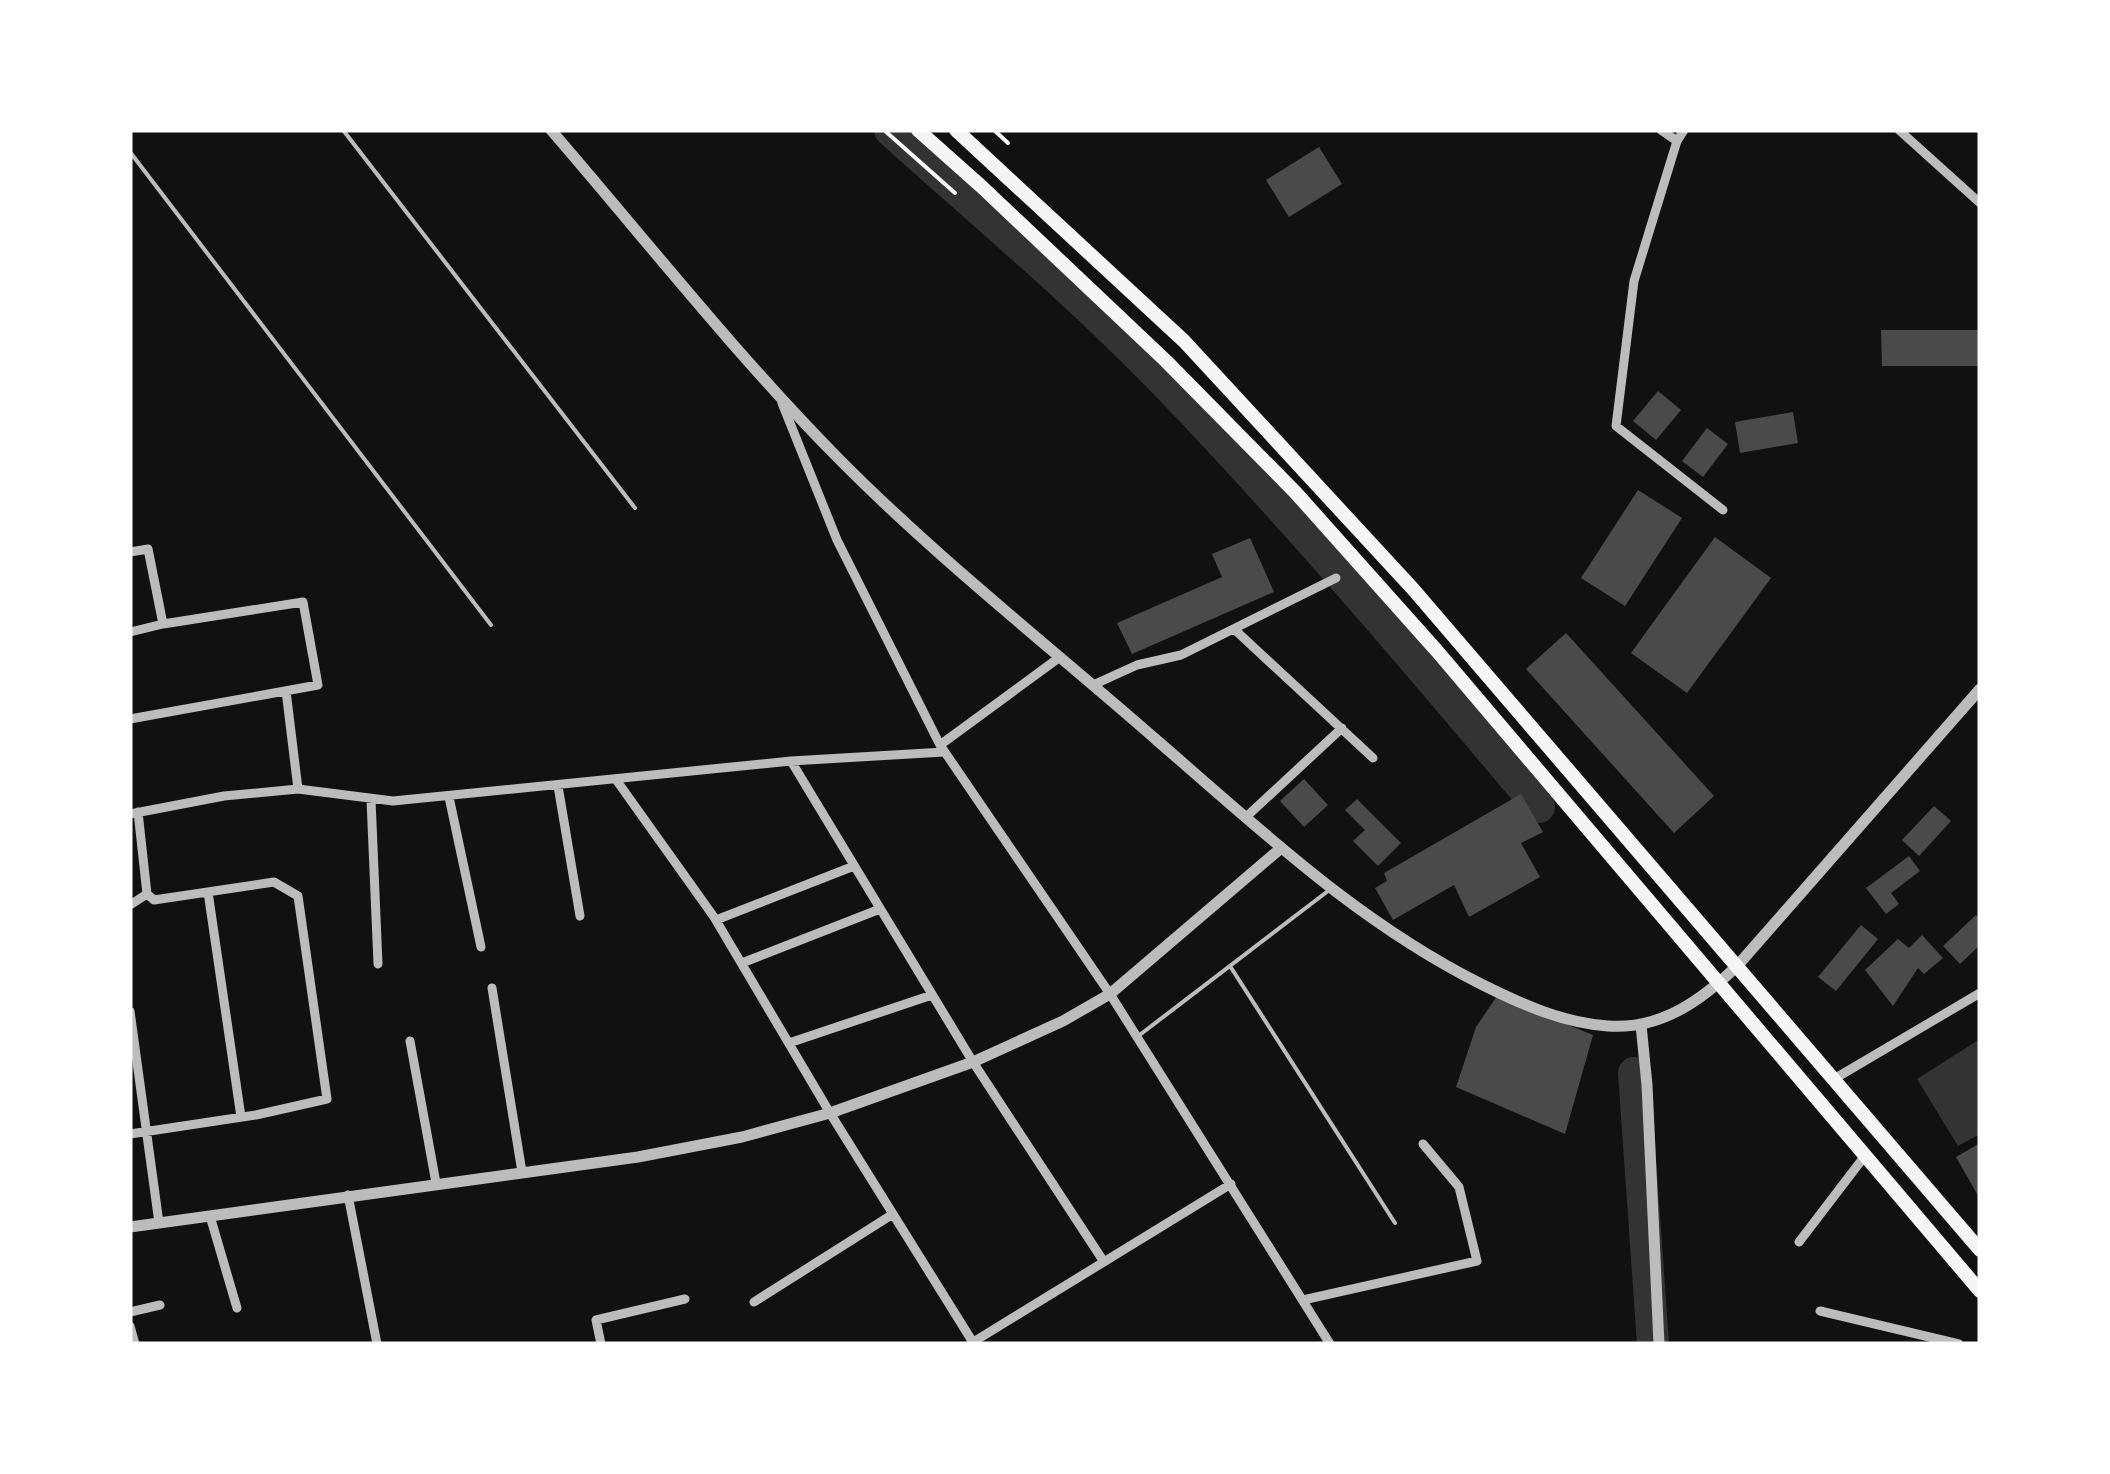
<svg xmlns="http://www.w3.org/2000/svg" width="2110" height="1474" viewBox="0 0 2110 1474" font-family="Jost,sans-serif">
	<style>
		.water { fill: #333 }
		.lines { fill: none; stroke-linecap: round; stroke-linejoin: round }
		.river { stroke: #333; stroke-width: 32 }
		.building { fill: #4a4a4a }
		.path { stroke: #f5f5f5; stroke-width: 4 }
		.service { stroke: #bcbcbc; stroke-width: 4 }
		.minor { stroke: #bcbcbc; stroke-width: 9 }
		.tertiary { stroke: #bcbcbc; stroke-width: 11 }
		.primary { stroke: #f5f5f5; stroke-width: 14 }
	</style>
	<rect width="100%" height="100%" fill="#111"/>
	<!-- water -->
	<path class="water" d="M1980,1039V1134L1958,1146L1917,1079Z"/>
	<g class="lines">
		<!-- river -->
		<path class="river" d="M890,130C982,213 1077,292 1163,381C1295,518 1417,662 1539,807
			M1634,1073L1653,1344"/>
	</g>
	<!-- building -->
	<path class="building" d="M1319,147L1342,184L1289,217L1266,180Z
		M1881,330H1980V366H1882Z
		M1658,391L1681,410L1656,440L1633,421Z
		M1793,412L1798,443L1740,453L1735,422Z
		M1707,428L1728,444L1703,477L1682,461Z
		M1638,490L1682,518L1625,606L1581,578Z
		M1715,537L1771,578L1687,693L1631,653Z
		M1250,538L1274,592L1132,654L1117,623L1222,577L1212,554Z
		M1566,633L1714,796L1674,833L1526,669Z
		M1304,779L1328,805L1304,827L1280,801Z
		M1521,794L1543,832L1521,843L1540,877L1469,917L1454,885L1393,920L1375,888L1387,881L1384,873Z
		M1357,799L1401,843L1378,866L1353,841L1365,830L1345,810Z
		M1934,806L1951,821L1919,856L1902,840Z
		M1909,856L1920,871L1891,893L1899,904L1886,914L1866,888Z
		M1976,915L1980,920V945L1960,964L1943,946Z
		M1861,925L1878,939L1836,991L1818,977Z
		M1922,935L1943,958L1924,974L1918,968L1893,1006L1865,970L1898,939L1909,948Z
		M1497,996L1593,1035L1565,1134L1456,1087L1476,1027Z
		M1980,1143V1199L1956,1157Z"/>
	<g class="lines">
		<!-- path -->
		<path class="path" d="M884,130L955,193
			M994,130L1008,143"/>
		<!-- service -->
		<path class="service" d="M343,130L635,508
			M130,152L491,625
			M1230,966L1395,1223
			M1137,1037L1328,891"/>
		<!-- minor -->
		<path class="minor" d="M1661,130L1677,141L1684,130
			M1899,130L1980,203
			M1677,141L1634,281L1616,426L1723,510
			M782,403L837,540L940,745L1110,994L1330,1344
			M130,552L148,549L163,624L303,602L318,685L130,719
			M1234,629L1373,758
			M130,632L163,624
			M1093,685L1137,665L1181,655L1336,578
			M286,691L298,789
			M940,745L1060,657
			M791,761L973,1062L1104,1262
			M617,781L714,917L830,1113L974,1344
			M558,786L580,916
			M449,797L481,947
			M371,800L378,964
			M130,814L224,796L298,789L393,801L791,761L944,752
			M1245,818L1342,728
			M208,892L241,1117
			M130,905L147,894L138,812
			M716,920L854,866
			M742,963L880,909
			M492,988L522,1172
			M130,1011L159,1223
			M410,1041L436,1183
			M789,1043L932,995
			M1834,1079L1980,993
			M130,1134L256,1115L327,1099L298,896L274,882L154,900L147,894
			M348,1195L377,1344
			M210,1216L237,1308
			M1799,1242L1864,1157
			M1303,1300L1477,1261L1459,1187L1423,1144
			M754,1302L893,1214
			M1820,1311L1959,1344
			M130,1312L160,1305
			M130,1326L135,1344
			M601,1344L596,1320L685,1299
			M970,1344L1231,1184"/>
		<!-- tertiary -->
		<path class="tertiary" d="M551,130C646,240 737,356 839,459C939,560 1053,649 1160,743C1264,833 1359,923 1483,985C1523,1005 1564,1023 1608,1026C1661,1030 1702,1000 1738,965L1980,689
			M1641,1025L1647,1085L1659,1344
			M130,1227L638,1157L742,1137L830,1113L973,1062L1063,1021L1110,994L1280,849"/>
		<!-- primary -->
		<path class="primary" d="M918,130L982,187L1166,361L1296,493L1437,651L1980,1291
			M956,130L1184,341L1413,589L1980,1250"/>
	</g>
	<!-- border -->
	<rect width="2110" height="1474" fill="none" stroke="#ffffff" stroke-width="265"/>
</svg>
